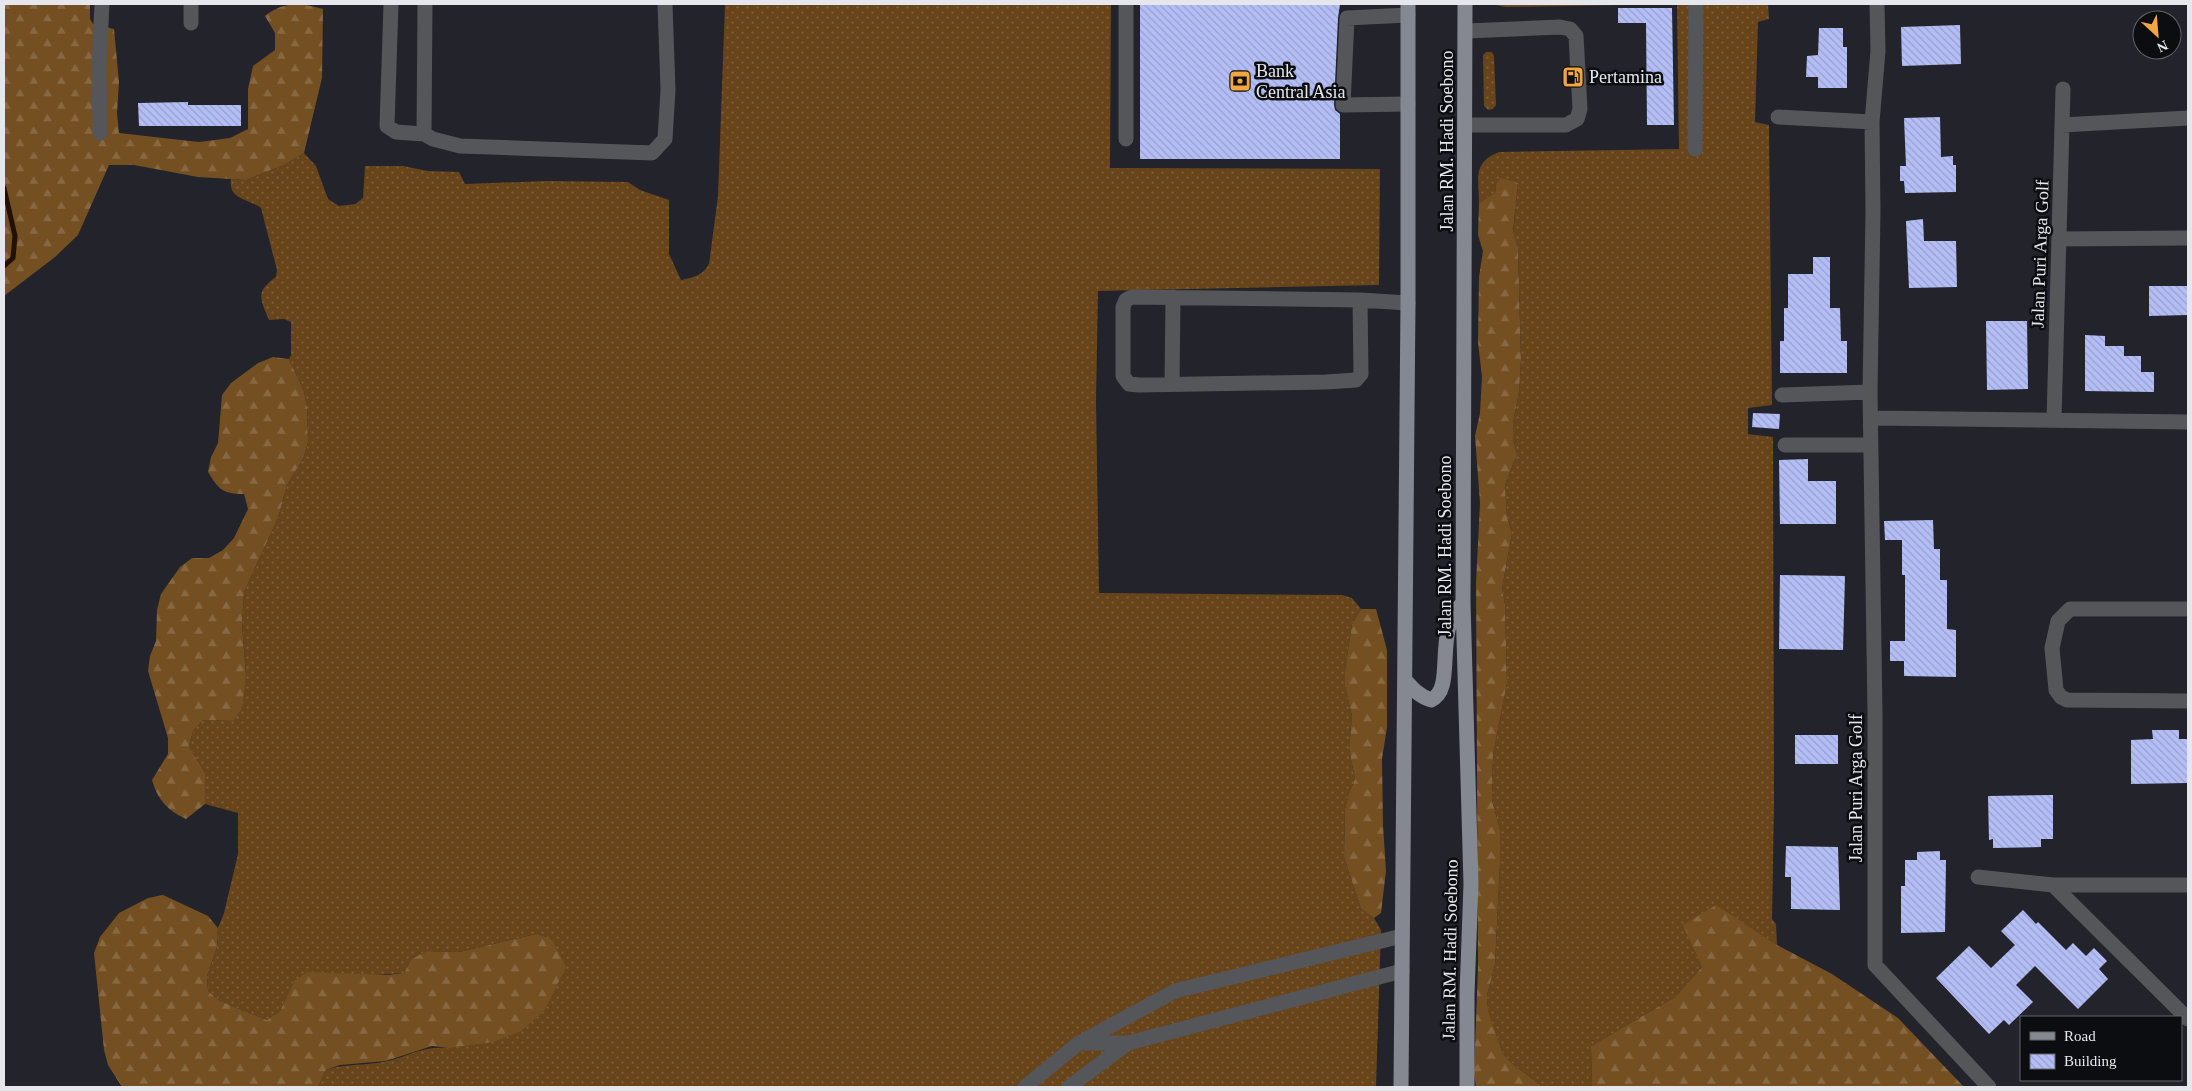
<svg xmlns="http://www.w3.org/2000/svg" width="2192" height="1091" viewBox="0 0 2192 1091" font-family="Georgia,serif">
	<style>
		.grass { fill: url(#grass-dots) }
		.forest { fill: url(#forest-firs) }
		.lines { fill: none; stroke-linecap: round; stroke-linejoin: round }
		.stream { stroke: #231100; stroke-width: 5 }
		.building { fill: url(#building-back-hatch) }
		.minor { stroke: #55565a; stroke-width: 15 }
		.major { stroke: #868891; stroke-width: 15 }
		.labels { text-anchor: middle; stroke-width: 5; stroke-linejoin: round; paint-order: stroke }
		.poi-label { font-size: 18px; fill: #e6e7ed; stroke: #0c0d10; text-anchor: start }
		.street-label { font-size: 18px; fill: #e6e7ed; stroke: #0c0d10 }
	</style>
	<defs>
		<pattern id="grass-dots" width="8" height="8" patternUnits="userSpaceOnUse" patternTransform="scale(1.25)"><rect width="8" height="8" fill="#67441a"/><path d="M2 2h.1M6 6h.1" fill="none" stroke="#7d5f3c" stroke-width="1.8" stroke-linecap="round"/></pattern>
		<pattern id="forest-firs" width="22" height="20" patternUnits="userSpaceOnUse" patternTransform="scale(1.25)"><rect width="22" height="20" fill="#744f22"/><path d="M5 1l3.5 6h-7zM16 11l3.5 6h-7z" fill="#886842"/></pattern>
		<pattern id="building-back-hatch" width="6" height="6" patternUnits="userSpaceOnUse" patternTransform="scale(1.25)"><rect width="6" height="6" fill="#b4bef6"/><path d="M-1 5l2 2M0 0l6 6M5-1l2 2" fill="none" stroke="#98a0ca"/></pattern>
	</defs>
	<rect width="100%" height="100%" fill="#22232b"/>
	<!-- grass -->
	<path class="grass" d="M725,4H1111L1110,168L1380,169L1379,285L1098,291L1096,401L1099,593L1342,595L1352,598L1361,609L1352,624L1345,670V686L1352,716L1349,749L1355,779L1349,793L1345,809L1344,857L1361,909L1374,918L1381,930L1376,1087H318L326,1070C346,1063 367,1066 388,1061C411,1055 423,1046 448,1048L536,934L459,952L427,951L411,959L404,973L294,981L280,1011L267,1020L220,1001L208,991L207,976L217,947L218,928L224,913L238,854V813L205,804V773L189,746L193,731L203,720L233,721L246,675L242,625L244,592L278,518L287,485L304,457L308,442L307,407L304,391L289,359L291,355V322L284,319L269,320C260,298 255,292 276,277L277,270L261,208C249,199 228,200 231,179L246,180L284,165L304,153L316,166L328,199L339,206L355,204L363,198L365,166H403L428,171L459,172L465,184L547,181L628,182L640,190L669,200V254L681,280C694,277 702,276 709,264L718,196Z
		M1492,4H1768L1769,19L1758,22L1755,122L1769,125L1772,405L1748,408V434L1773,437L1774,802L1772,919L1776,924L1777,945L1716,906L1684,925L1702,967L1675,997L1591,1046L1592,1087H1543L1514,1065L1503,1054L1488,1012L1487,995L1495,965L1500,863V830L1492,800L1493,755L1507,683L1505,604L1502,589L1512,533L1507,517L1505,485L1517,454L1513,439V423L1519,392L1521,360L1518,248L1513,233L1518,183L1496,185L1495,193L1479,203C1479,178 1472,163 1499,152L1679,149L1677,4L1505,7Z
		M1486,52H1491L1494,55L1496,105L1493,109L1488,110L1484,106L1483,55Z"/>
	<!-- forest -->
	<path class="forest" d="M4,4H90V19L93,24L114,29L119,82L117,113L119,133L199,142L230,138L248,129V89L253,66L275,50V33L265,16C283,1 302,3 323,9L322,78L304,153L284,165L246,180L198,177L134,165H109L78,235L55,257L4,296Z
		M1500,178L1518,183L1513,232L1518,248L1521,360L1519,392L1513,423V439L1517,454L1505,485L1507,517L1512,533L1502,589L1505,604L1507,683L1493,755L1492,800L1500,830V863L1495,965L1487,995L1488,1011L1503,1054L1514,1065L1543,1087H1476L1474,1073L1478,967L1476,583L1480,503L1475,436L1480,413L1482,377L1478,342L1479,277L1483,251L1478,235L1479,203L1495,193L1496,185Z
		M273,357L289,359L304,391L307,407L308,442L304,457L287,485L278,518L244,592L242,625L246,675L242,708L233,721L203,720L193,731L189,746L205,773V804L186,819C168,811 157,799 152,780L168,754V738L148,671L150,656L156,641L157,610L161,594L180,567L192,558H209L223,550L234,538L248,509L244,494C223,494 219,490 208,472L211,457L218,443L222,395L231,383L258,363Z
		M1361,609H1376L1387,650V727L1382,759L1383,825L1386,871L1381,913L1374,918L1361,909L1344,857L1345,809L1349,793L1355,779L1349,749L1352,716L1345,686V670L1352,624Z
		M163,895L208,916L218,928L217,947L207,976L208,991L220,1001L267,1020L280,1011L294,981L307,972L387,975L404,973L411,959L427,951L459,952L536,934L552,940L566,967L544,1011L521,1031L493,1042L448,1048L432,1046L386,1061L340,1065L326,1070L318,1087H122L108,1065L104,1050L94,953L100,937L119,913L148,898Z
		M1716,905L1777,945L1832,974L1898,1018L1964,1087H1592L1591,1046L1675,997L1702,967L1683,925Z"/>
	<g class="lines">
		<!-- stream -->
		<path class="stream" d="M4,188L15,236L13,258L4,266"/>
	</g>
	<!-- building -->
	<path class="building" d="M1140,4H1340L1338,18L1334,105L1335,110L1340,114V159H1140Z
		M1618,8H1672L1674,125H1647L1646,23H1618Z
		M1960,25L1961,64L1902,66L1901,27Z
		M1819,28H1843V47H1847V88H1818V77H1806L1807,56L1818,55Z
		M188,102V105H241V126H139L138,103Z
		M1940,117L1941,157L1953,156V165H1956V192L1905,193L1904,181H1900V166H1906L1904,118Z
		M1923,219L1924,241H1956L1957,287L1909,288L1906,221Z
		M1813,257H1830V308H1840L1841,341H1847V373H1780V341H1784V308H1788V274H1813Z
		M2149,286H2188V315L2149,316Z
		M1986,321H2027L2028,389L1987,390Z
		M2085,335L2105,336V346H2124V356H2141V372H2154V392L2085,391Z
		M1753,413L1780,414L1779,429L1752,427Z
		M1808,459V481H1836V524H1780L1779,460Z
		M1933,520L1934,549H1940V580H1947V629L1956,630V677L1904,676V661H1890V641H1905V575H1902V540H1885L1884,521Z
		M1780,575L1845,576L1843,650L1779,649Z
		M2152,730H2179V739H2187V783L2131,784V740L2153,739Z
		M1795,735H1838V764H1795Z
		M2053,795V839H2041V847L1993,848V839L1989,840L1988,796Z
		M1786,846L1838,847L1840,910L1791,909V877H1785Z
		M1940,851V860H1946L1945,932L1901,933V886H1905V860H1917V852Z
		M2023,910L2036,924L2038,922L2066,950L2073,943L2086,956L2094,948L2107,961L2099,969L2108,979L2078,1009L2035,966L2016,985L2033,1002L2009,1025L2004,1020L1989,1034L1936,978L1969,946L1991,968L2015,945L2001,931Z"/>
	<g class="lines">
		<!-- minor -->
		<path class="minor" d="M391,4L387,126L396,132L424,134
			M425,4L424,134L433,139L460,146L652,153L665,139L668,90L665,4
			M1126,4V139
			M1408,15L1347,18L1343,105L1408,104
			M191,23V4
			M1466,31L1560,27L1570,29L1576,36L1580,109L1577,119L1566,125H1466
			M1778,117L1872,122L1873,212L1870,392L1875,712V965L1989,1087
			M1872,122L1878,51L1877,4
			M2062,125L2188,118
			M100,133L99,63L102,4
			M1695,149L1696,4
			M2060,239L2188,238
			M1360,300L1361,374L1356,380L1326,382L1139,385L1129,384L1123,376V307L1126,300L1132,297L1360,300L1408,303
			M1172,384L1173,297
			M1782,395L1870,392
			M1872,418L2188,422
			M2054,420L2063,89
			M1785,445H1871
			M2188,609H2070L2058,621L2052,648L2056,690L2061,697L2067,700L2188,701
			M1978,877L2053,885H2188
			M2053,885L2188,1019
			M1083,1043H1128
			M1025,1087L1079,1043L1175,991L1402,936
			M1069,1087L1128,1043L1402,971"/>
		<!-- major -->
		<path class="major" d="M1465,4L1463,603L1471,884L1467,994V1087
			M1405,680C1413,689 1419,696 1431,700C1457,689 1432,629 1463,603
			M1401,1087L1408,303V4"/>
	</g>
	<!-- icons -->
	<defs>
		<g id="fuel-square" transform="scale(1.125)"><rect x="-9" y="-9" width="18" height="18" rx="4" fill="#f2a541" stroke="#0c0d10"/><path d="M-5.5-6h7V0h2V4h1.3V-2.5L3-4.5l.8-.8L6-3V5H2.5V1h-1V6h-7ZM-4.2-4.7v3.2H.2V-4.7Z" fill="#111"/></g>
		<g id="bank-square" transform="scale(1.125)"><rect x="-9" y="-9" width="18" height="18" rx="4" fill="#f2a541" stroke="#0c0d10"/><path d="M-6-4H6V4H-6ZM0-2.3a2.3 2.3 0 1 0 0 4.6a2.3 2.3 0 1 0 0-4.6Z" fill="#111"/></g>
	</defs>
	<g fill-rule="evenodd">
		<use href="#fuel-square" x="1573" y="77"/>
		<use href="#bank-square" x="1240" y="81"/>
	</g>
	<g class="labels">
		<!-- poi labels -->
		<g class="poi-label">
			<text x="1256" y="77">Bank<tspan x="1256" dy="21">Central Asia</tspan></text>
			<text x="1589" y="83">Pertamina</text>
		</g>
		<!-- street labels -->
		<g class="street-label">
			<text transform="translate(1447 141) rotate(-90)" y="6">Jalan RM. Hadi Soebono</text>
			<text transform="translate(2040 254) rotate(-88)" y="6">Jalan Puri Arga Golf</text>
			<text transform="translate(1445 546) rotate(-90)" y="6">Jalan RM. Hadi Soebono</text>
			<text transform="translate(1856 788) rotate(-90)" y="6">Jalan Puri Arga Golf</text>
			<text transform="translate(1450 950) rotate(-89)" y="6">Jalan RM. Hadi Soebono</text>
		</g>
	</g>
	<!-- border -->
	<rect width="2192" height="1091" fill="none" stroke="#e6e7ed" stroke-width="10"/>
	<!-- legend -->
	<rect x="2020" y="1016" width="162" height="65" fill="#0c0d10" stroke="#636468"/>
	<rect x="2030" y="1032" width="25" height="8" fill="#868891" stroke="#636468"/>
	<text x="2064" y="1041" font-size="15" fill="#e6e7ed">Road</text>
	<rect x="2030" y="1054" width="25" height="15" fill="url(#building-back-hatch)" stroke="#636468"/>
	<text x="2064" y="1066" font-size="15" fill="#e6e7ed">Building</text>
	<!-- north arrow -->
	<g transform="translate(2157 35) rotate(154)"><circle r="24" fill="#0c0d10" stroke="#636468"/>
	<path d="M0-4L9 19L0 12L-9 19Z" fill="#f2a541"/>
	<text y="-8" font-size="14" font-weight="bold" text-anchor="middle" fill="#e6e7ed">N</text>
	</g>
</svg>
